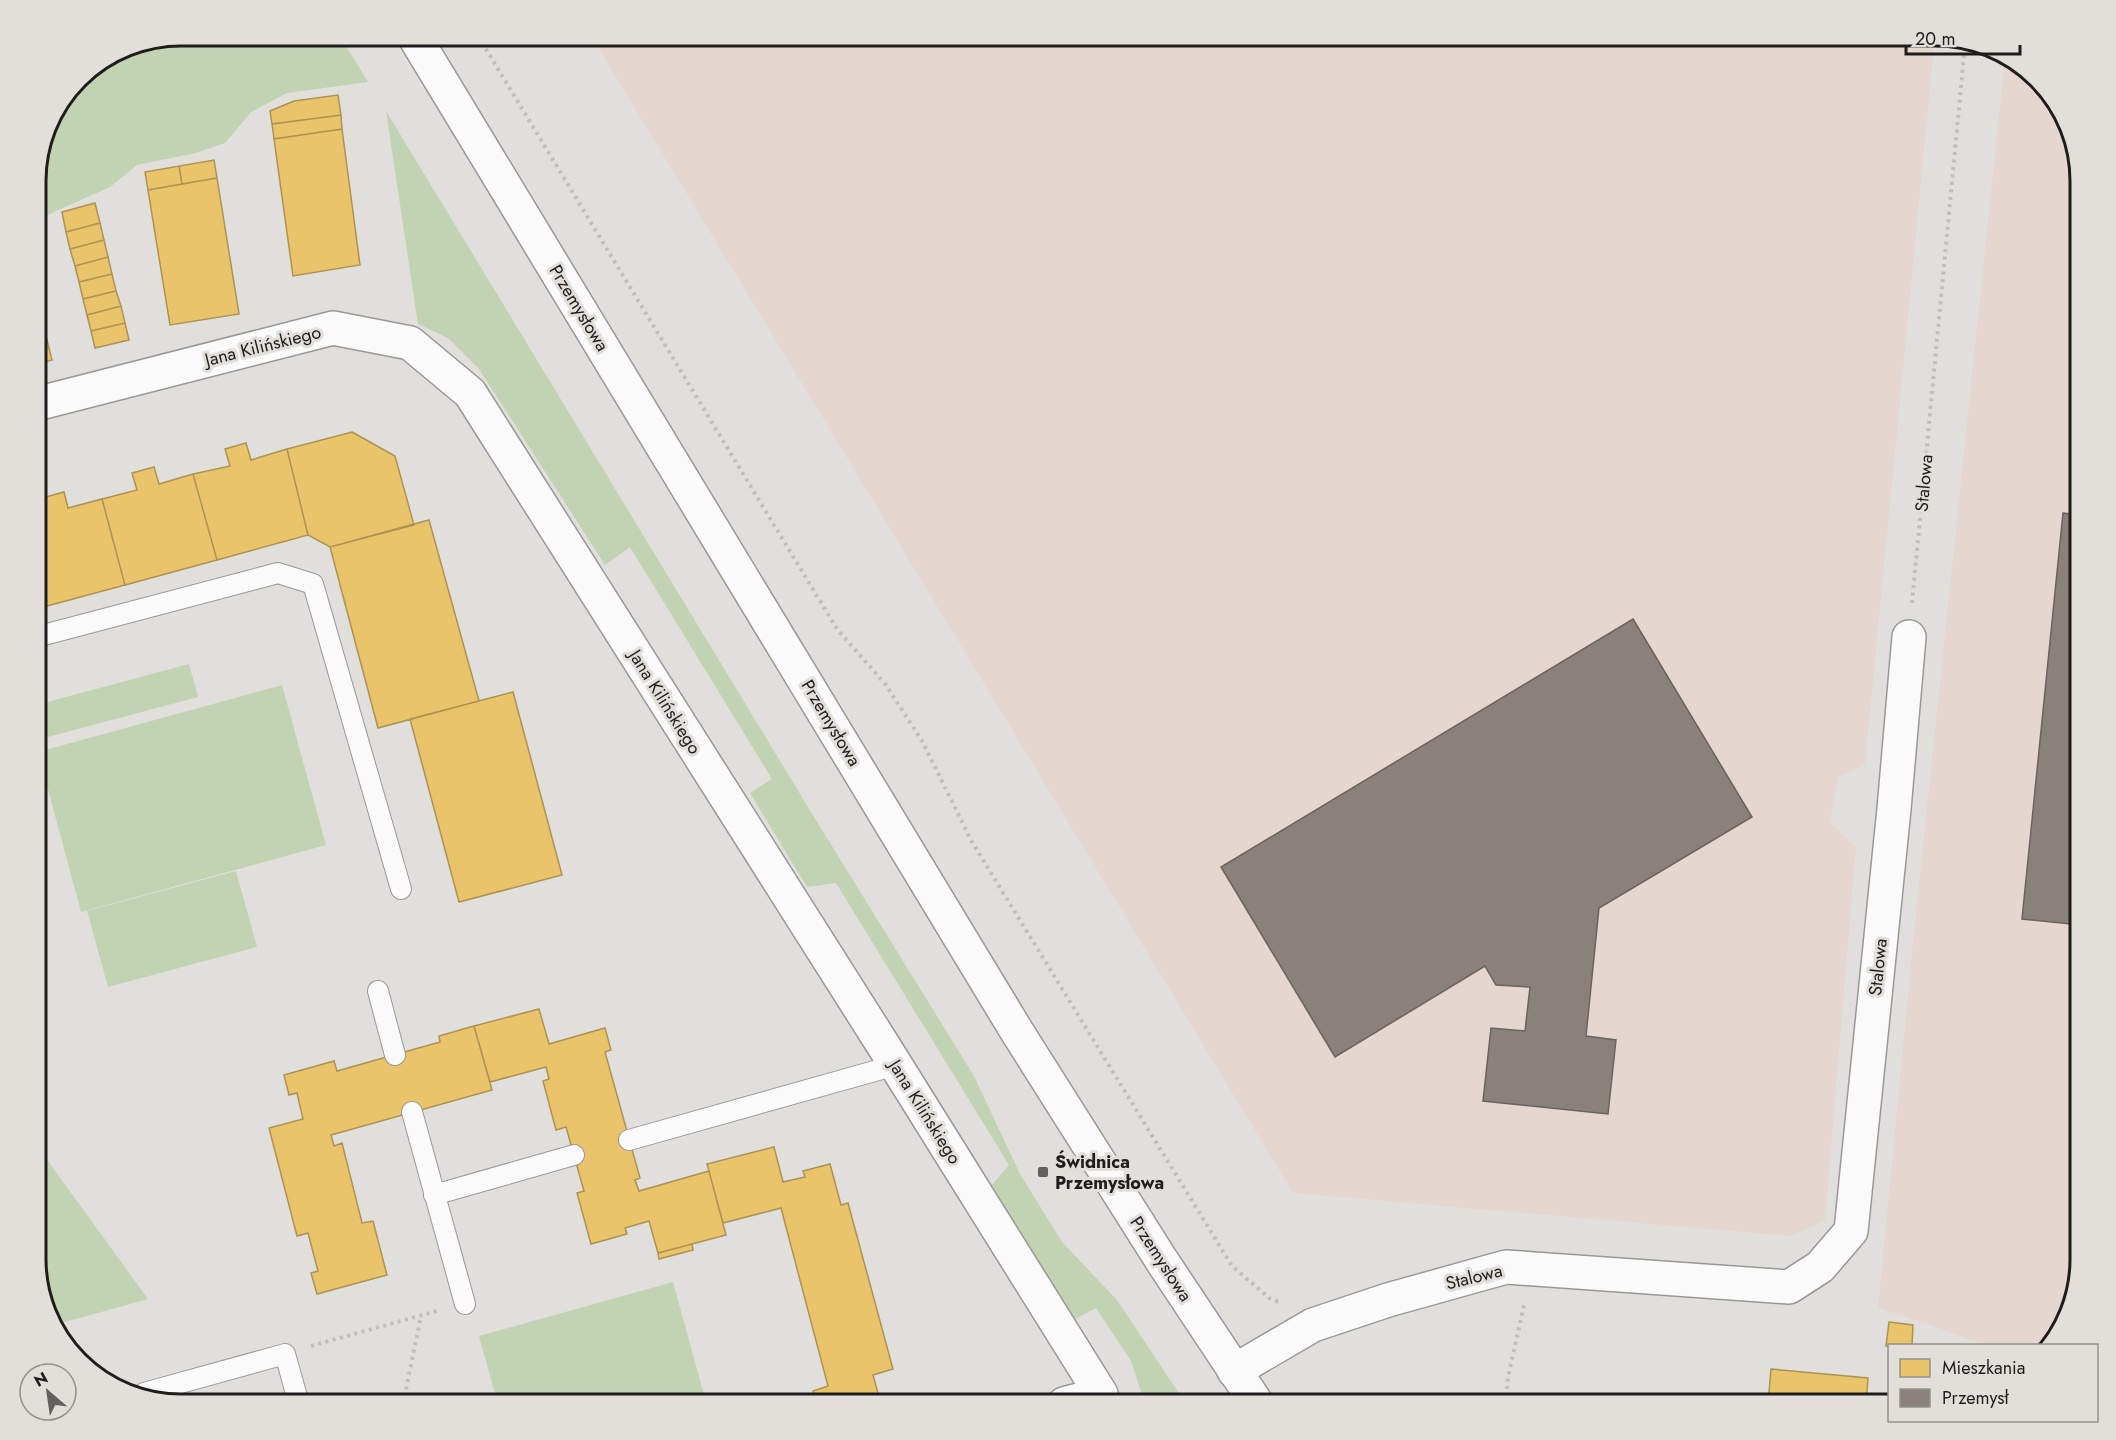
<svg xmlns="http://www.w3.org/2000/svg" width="2116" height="1440" viewBox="0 0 2116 1440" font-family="Jost,sans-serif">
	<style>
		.industrial { fill: #e5d7d0 }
		.green { fill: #c1d3b2 }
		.homes { fill: #e9c46a; stroke: #ac9253; stroke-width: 1.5 }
		.industry { fill: #8a817c; stroke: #6a635f; stroke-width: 1.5 }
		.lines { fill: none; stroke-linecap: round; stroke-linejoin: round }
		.lane-casing { stroke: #999896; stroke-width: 22 }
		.street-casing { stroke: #999896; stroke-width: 36 }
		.secondary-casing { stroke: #999896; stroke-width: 36 }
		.path { stroke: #bfbebe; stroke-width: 4; stroke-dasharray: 3 4.5; stroke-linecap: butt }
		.lane { stroke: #fafafa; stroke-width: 20 }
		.street { stroke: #fafafa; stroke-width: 33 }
		.secondary { stroke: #fafafa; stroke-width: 33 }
		.poi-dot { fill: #62615f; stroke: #e2dfdb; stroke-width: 2 }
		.labels { text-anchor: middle; stroke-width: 6; stroke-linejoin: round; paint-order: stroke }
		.street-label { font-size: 18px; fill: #1e1d1c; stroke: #e2dfdb }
		.poi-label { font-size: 18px; font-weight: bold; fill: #1e1d1c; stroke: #e2dfdb; text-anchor: start }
		.rim { fill: none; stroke: #1e1d1c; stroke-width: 3 }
	</style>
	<rect width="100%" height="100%" fill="#e1dfdc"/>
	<!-- industrial -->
	<path class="industrial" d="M591,36H1935L1865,765L1838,777L1830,821L1856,847L1825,1221L1790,1236L1293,1193Z
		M2005,57L2016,61L2061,109L2080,181V1259L2055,1340L2049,1345H1984L1938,1328L1878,1308L1914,932Z"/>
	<!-- green -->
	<path class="green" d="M181,36H340L368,82L287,93L251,112L225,143L196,153L137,165L110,187L36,220V172L47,125L79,78L126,47Z
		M386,111L814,817L974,1076L1020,1174L1062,1242L1117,1300L1186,1404H1145L1131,1361L1096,1308L1075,1319L992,1185L1009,1165L836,883L807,887L750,793L772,779L630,547L605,565L479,369L448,338L418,324Z
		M189,664L198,697L40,739L36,725V705Z
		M282,685L326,845L81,912L38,752Z
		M236,871L257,947L108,987L87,911Z
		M36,1149L40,1150L148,1299L54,1325L36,1268Z
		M673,1282L706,1402L697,1404H498L479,1336Z"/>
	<!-- homes -->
	<path class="homes" d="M338,95L341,115L272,124L270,111L294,101Z
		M341,115L342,129L274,139L272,124Z
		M342,129L360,265L293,276L274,139Z
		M214,160L217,178L182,184L179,166Z
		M179,166L182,184L148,190L145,172Z
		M217,178L239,314L170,325L148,190Z
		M95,203L100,223L66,232L62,212Z
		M100,223L104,240L70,249L66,232Z
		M104,240L108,257L75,266L70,249Z
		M108,257L112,274L79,282L75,266Z
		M112,274L116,291L83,299L79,282Z
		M116,291L121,306L87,315L83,299Z
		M36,296L52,360L36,364Z
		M121,306L125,323L91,331L87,315Z
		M125,323L129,340L95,348L91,331Z
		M352,432L395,456L414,525L330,547L308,535L287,449Z
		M246,443L251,460L287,449L308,535L217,560L193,474L230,466L225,449Z
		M154,467L159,484L193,474L217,560L125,585L102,499L137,490L132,473Z
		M64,492L68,508L102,499L125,585L36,609V517L46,514L42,498Z
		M429,520L479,701L378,728L330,547Z
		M513,692L562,875L459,902L410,719Z
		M539,1009L549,1044L605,1028L611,1050L605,1052L640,1178L635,1180L639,1191L709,1171L726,1235L658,1253L649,1221L625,1228L627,1234L591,1244L577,1193L584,1191L566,1127L556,1130L543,1081L549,1079L546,1067L490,1082L474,1026Z
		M474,1026L492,1090L331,1135L334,1146L342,1143L362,1223L373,1221L387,1275L317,1294L311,1273L318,1271L308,1233L297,1236L269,1128L303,1119L297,1093L289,1095L284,1075L334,1061L337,1071L440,1042L439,1036Z
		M774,1147L783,1182L805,1177L803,1171L830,1164L841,1205L848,1203L893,1369L873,1375L881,1404H816L813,1391L828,1386L781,1208L723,1223L707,1164Z
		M692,1244L693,1250L659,1259L658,1253Z
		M1889,1322L1913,1325L1912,1346H1886Z
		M1771,1369L1868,1378L1866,1404H1768Z"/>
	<!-- industry -->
	<path class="industry" d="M2063,513L2080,515V925L2022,919Z
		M1633,619L1752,817L1599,908L1586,1036L1616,1040L1608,1114L1483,1101L1491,1028L1525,1031L1530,987L1496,985L1485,966L1335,1057L1221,867Z"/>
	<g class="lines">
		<!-- lane casing -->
		<g class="lane-casing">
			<path id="lane" d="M36,637L278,573L313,584L401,889
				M378,991L395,1055
				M412,1112L465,1304
				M629,1140L896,1065
				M434,1195L574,1155
				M144,1393L285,1354L299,1404"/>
		</g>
		<!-- street casing -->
		<g class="street-casing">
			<path id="street" d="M36,404L333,328L410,343L470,393L885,1048L1101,1394V1404
				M1234,1371L1313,1325L1388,1300L1506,1267L1789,1287L1820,1267L1851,1231L1894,809L1909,637
				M1064,1404L1101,1394"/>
		</g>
		<!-- secondary casing -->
		<g class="secondary-casing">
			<path id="secondary" d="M414,36L1016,1030L1162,1261L1257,1404"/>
		</g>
		<!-- path -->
		<path class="path" d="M478,36L837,629L886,685L922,741L972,842L1232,1266L1269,1298L1281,1303
			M1912,603L1965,45
			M311,1346L437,1311
			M403,1404L421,1316
			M1506,1404L1508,1377L1524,1305"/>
		<!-- lane -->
		<use href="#lane" class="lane"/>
		<!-- street -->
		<use href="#street" class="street"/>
		<!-- secondary -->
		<use href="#secondary" class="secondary"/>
	</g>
	<!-- markers -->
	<rect class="poi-dot" x="1037" y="1166" width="12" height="12" rx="3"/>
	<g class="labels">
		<!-- street labels -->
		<g class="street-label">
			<text transform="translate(579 308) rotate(59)" y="6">Przemysłowa</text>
			<text transform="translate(263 346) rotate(-14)" y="6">Jana Kilińskiego</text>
			<text transform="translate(1924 483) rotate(-85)" y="6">Stalowa</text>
			<text transform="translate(665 702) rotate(58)" y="6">Jana Kilińskiego</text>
			<text transform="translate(831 723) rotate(59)" y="6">Przemysłowa</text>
			<text transform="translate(1878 967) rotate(-84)" y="6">Stalowa</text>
			<text transform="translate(925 1112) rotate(58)" y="6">Jana Kilińskiego</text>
			<text transform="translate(1161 1259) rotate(57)" y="6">Przemysłowa</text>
			<text transform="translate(1474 1277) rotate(-14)" y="6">Stalowa</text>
		</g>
		<!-- poi labels -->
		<g class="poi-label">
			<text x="1055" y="1168">Świdnica<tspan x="1055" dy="21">Przemysłowa</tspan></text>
		</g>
	</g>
	<!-- crop -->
	<path d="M0 0H2116V1440H0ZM181 46H1935A135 135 0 0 1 2070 181V1259A135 135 0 0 1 1935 1394H181A135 135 0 0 1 46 1259V181A135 135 0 0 1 181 46Z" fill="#e2dfdb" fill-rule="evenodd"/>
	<path class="rim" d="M181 46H1935A135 135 0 0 1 2070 181V1259A135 135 0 0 1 1935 1394H181A135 135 0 0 1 46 1259V181A135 135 0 0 1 181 46Z"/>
	<!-- legend -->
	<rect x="1888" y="1344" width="210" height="78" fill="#e2dfdb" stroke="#94918f" stroke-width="1.5"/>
	<rect x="1900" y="1359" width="30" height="18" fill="#e9c46a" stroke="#94918f" stroke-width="1.5"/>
	<text x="1942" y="1374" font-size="18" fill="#1e1d1c">Mieszkania</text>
	<rect x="1900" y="1389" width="30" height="18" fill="#8a817c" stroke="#94918f" stroke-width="1.5"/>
	<text x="1942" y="1404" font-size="18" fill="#1e1d1c">Przemysł</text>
	<!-- north arrow -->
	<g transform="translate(48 1392) rotate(331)"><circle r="28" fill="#e2dfdb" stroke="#94918f" stroke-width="1.5"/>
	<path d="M0-4.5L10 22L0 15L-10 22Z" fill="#62615f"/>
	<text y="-9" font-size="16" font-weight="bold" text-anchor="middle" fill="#1e1d1c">N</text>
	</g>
	<!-- scale -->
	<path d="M1906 45v9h114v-9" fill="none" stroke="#1e1d1c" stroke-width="3"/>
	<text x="1915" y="45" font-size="18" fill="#1e1d1c" stroke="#e2dfdb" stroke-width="4.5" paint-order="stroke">20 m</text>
</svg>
